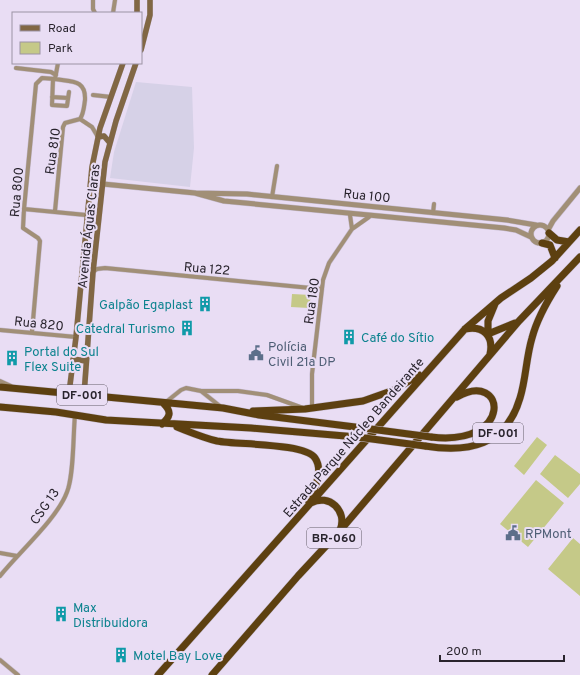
<svg xmlns="http://www.w3.org/2000/svg" width="580" height="675" viewBox="0 0 580 675" font-family="Overpass,sans-serif">
	<style>
		.industrial { fill: #d6d1e7 }
		.green { fill: #c5c988 }
		.lines { fill: none; stroke-linecap: round; stroke-linejoin: round }
		.minor-casing { stroke: #c6bcd0; stroke-width: 5 }
		.tertiary-casing { stroke: #c6bcd0; stroke-width: 6 }
		.secondary-casing { stroke: #c6bcd0; stroke-width: 6 }
		.trunk-casing { stroke: #c6bcd0; stroke-width: 8 }
		.minor { stroke: #a18f77; stroke-width: 4 }
		.tertiary { stroke: #a18f77; stroke-width: 5 }
		.secondary { stroke: #816744; stroke-width: 5.5 }
		.trunk { stroke: #5d4010; stroke-width: 7 }
		.trunk-bridge-casing { stroke: #c6bcd0; stroke-width: 8; stroke-linecap: butt }
		.trunk-bridge { stroke: #5d4010; stroke-width: 7 }
		.labels { text-anchor: middle; stroke-width: 4; stroke-linejoin: round; paint-order: stroke }
		.shield { fill: #e9ddf4; stroke: #635c69; stroke-width: 1 }
		.shield-label { font-size: 12px; font-weight: bold; fill: #29242d }
		.street-label { font-size: 13px; fill: #29242d; stroke: #e9ddf4 }
		.culture-label { font-size: 13px; fill: #0d838f; stroke: #e9ddf4; text-anchor: start }
		.service-label { font-size: 13px; fill: #4e5e75; stroke: #e9ddf4; text-anchor: start }
	</style>
	<rect width="100%" height="100%" fill="#e9ddf4"/>
	<!-- industrial -->
	<path class="industrial" d="M136,82L192,87L194,148L190,187L110,178L114,152Z"/>
	<!-- green -->
	<path class="green" d="M292,294L311,295L309,308L291,307Z
		M537,437L547,445L524,475L514,466Z
		M555,455L580,474V484L568,498L540,474Z
		M536,480L564,503L528,547L500,524Z
		M573,538L580,544V596L548,569Z"/>
	<g class="lines">
		<!-- minor casing -->
		<g class="minor-casing">
			<path id="minor" d="M93,0V9L95,13
				M113,13L115,0
				M16,68L51,72L56,75
				M53,79L52,105L67,106L69,92
				M93,95L111,97
				M52,97L68,98
				M80,119L92,127L98,137
				M272,197L277,166
				M24,209L86,215
				M55,211L63,127L65,123L80,119C84,113 84,106 85,100C86,79 71,82 55,79
				M433,213L434,204
				M350,215L352,229
				M93,272L97,269L105,268L321,289
				M0,330L76,337
				M32,332L40,241L38,238L23,228L24,209L36,84L42,78L55,79L58,63
				M0,381L11,386
				M201,391L221,407
				M166,402L181,390L186,388L201,391H238L267,395L303,408
				M312,408V374L323,280L329,263L352,229L369,217
				M0,553L17,556
				M0,576C19,552 57,519 67,492C74,475 73,435 75,415
				M0,660L18,675"/>
		</g>
		<!-- tertiary casing -->
		<g class="tertiary-casing">
			<path id="tertiary" d="M103,184L195,193L247,194L507,220L536,225
				M195,193L224,201L504,228L516,230L531,237
				M531 234a9 9 0 1 1 18 0a9 9 0 1 1-18 0Z
				M548,230L553,221L580,188"/>
		</g>
		<!-- secondary casing -->
		<g class="secondary-casing">
			<path id="secondary" d="M137,13V0
				M141,50L150,15V0
				M98,137L104,136L110,143
				M73,359L86,361
				M69,393L76,337L92,167L100,128L123,63
				M84,395L93,272L105,162L116,121L136,63"/>
		</g>
		<!-- trunk casing -->
		<g class="trunk-casing">
			<path id="trunk" d="M549,233L557,240L569,242
				M542,243L550,245L555,258
				M495,304L488,321V334L515,323
				M465,329C483,325 494,336 490,354
				M0,387L223,408L259,415L363,428
				M0,407L56,412L106,420L251,428L357,437
				M253,411L305,409L363,401L394,390L419,375
				M162,424C170,417 172,412 164,404
				M177,427C190,432 204,438 217,441C238,445 305,443 315,458C324,471 314,489 309,502
				M431,437C515,447 506,369 457,397
				M425,446C468,453 506,446 520,398C526,379 526,358 532,338C537,319 546,303 557,286
				M311,503C329,493 348,511 340,530
				M158,675L465,329L501,298L531,278L552,261L580,230
				M212,675L298,576L338,533L519,321L580,257"/>
		</g>
		<!-- minor -->
		<use href="#minor" class="minor"/>
		<!-- tertiary -->
		<use href="#tertiary" class="tertiary"/>
		<!-- secondary -->
		<use href="#secondary" class="secondary"/>
		<!-- trunk -->
		<use href="#trunk" class="trunk"/>
		<!-- trunk-bridge casing -->
		<g class="trunk-bridge-casing">
			<path id="trunk-bridge" d="M363,428L431,437
				M357,437L425,446"/>
		</g>
		<!-- trunk-bridge -->
		<use href="#trunk-bridge" class="trunk-bridge"/>
	</g>
	<!-- icons -->
	<defs>
		<g id="building-bare" transform="scale(1.2)"><path d="M-4-6H4V6H1V3H-1V6H-4ZM-2.5-4.3h1.7v1.8h-1.7ZM.8-4.3h1.7v1.8H.8ZM-2.5-1h1.7V.8h-1.7ZM.8-1h1.7V.8H.8Z" fill="#0f9aa8" stroke="#e9ddf4" stroke-width="2.5" paint-order="stroke"/></g>
		<g id="civic-bare" transform="scale(1.2)"><path d="M-.6-6.5H3V-4.5H.6V-3L4-1V1h2V6H-6V1h2V-1L-.6-3ZM-1.2 2.5V6h2.4V2.5Z" fill="#5c6f8a" stroke="#e9ddf4" stroke-width="2.5" paint-order="stroke"/></g>
	</defs>
	<g fill-rule="evenodd">
		<use href="#building-bare" x="205" y="304"/>
		<use href="#building-bare" x="187" y="328"/>
		<use href="#building-bare" x="349" y="337"/>
		<use href="#civic-bare" x="256" y="353"/>
		<use href="#building-bare" x="12" y="358"/>
		<use href="#civic-bare" x="513" y="533"/>
		<use href="#building-bare" x="61" y="614"/>
		<use href="#building-bare" x="121" y="655"/>
	</g>
	<g class="labels">
		<!-- shield labels -->
		<g class="shield">
			<rect x="57" y="385" width="50" height="20" rx="3"/>
			<rect x="473" y="423" width="50" height="20" rx="3"/>
			<rect x="307" y="528" width="54" height="20" rx="3"/>
		</g>
		<g class="shield-label">
			<text x="82" y="399">DF-001</text>
			<text x="498" y="437">DF-001</text>
			<text x="334" y="542">BR-060</text>
		</g>
		<!-- street labels -->
		<g class="street-label">
			<text transform="translate(52 151) rotate(-82)" y="5">Rua 810</text>
			<text transform="translate(16 192) rotate(-85)" y="5">Rua 800</text>
			<text transform="translate(367 195) rotate(6)" y="5">Rua 100</text>
			<text transform="translate(88 226) rotate(-84)" y="5">Avenida Águas Claras</text>
			<text transform="translate(207 268) rotate(5)" y="5">Rua 122</text>
			<text transform="translate(311 301) rotate(-82)" y="5">Rua 180</text>
			<text transform="translate(39 323) rotate(6)" y="5">Rua 820</text>
			<text transform="translate(353 437) rotate(-49)" y="5">Estrada Parque Núcleo Bandeirante</text>
			<text transform="translate(44 506) rotate(-55)" y="5">CSG 13</text>
		</g>
		<!-- culture labels -->
		<g class="culture-label">
			<text x="193" y="309" text-anchor="end">Galpão Egaplast</text>
			<text x="175" y="333" text-anchor="end">Catedral Turismo</text>
			<text x="361" y="342">Café do Sítio</text>
			<text x="24" y="356">Portal do Sul<tspan x="24" dy="15">Flex Suite</tspan></text>
			<text x="73" y="612">Max<tspan x="73" dy="15">Distribuidora</tspan></text>
			<text x="133" y="660">Motel Bay Love</text>
		</g>
		<!-- service labels -->
		<g class="service-label">
			<text x="268" y="351">Polícia<tspan x="268" dy="15">Civil 21a DP</tspan></text>
			<text x="525" y="538">RPMont</text>
		</g>
	</g>
	<!-- legend -->
	<rect x="12" y="12" width="130" height="52" fill="#e9ddf4" stroke="#9c93a4"/>
	<rect x="20" y="25" width="20" height="6" fill="#816744" stroke="#9c93a4"/>
	<text x="48" y="32" font-size="12" fill="#29242d">Road</text>
	<rect x="20" y="42" width="20" height="12" fill="#c5c988" stroke="#9c93a4"/>
	<text x="48" y="52" font-size="12" fill="#29242d">Park</text>
	<!-- scale -->
	<path d="M440 655v6h124v-6" fill="none" stroke="#29242d" stroke-width="2"/>
	<text x="446" y="655" font-size="12" fill="#29242d" stroke="#e9ddf4" stroke-width="3" paint-order="stroke">200 m</text>
</svg>
